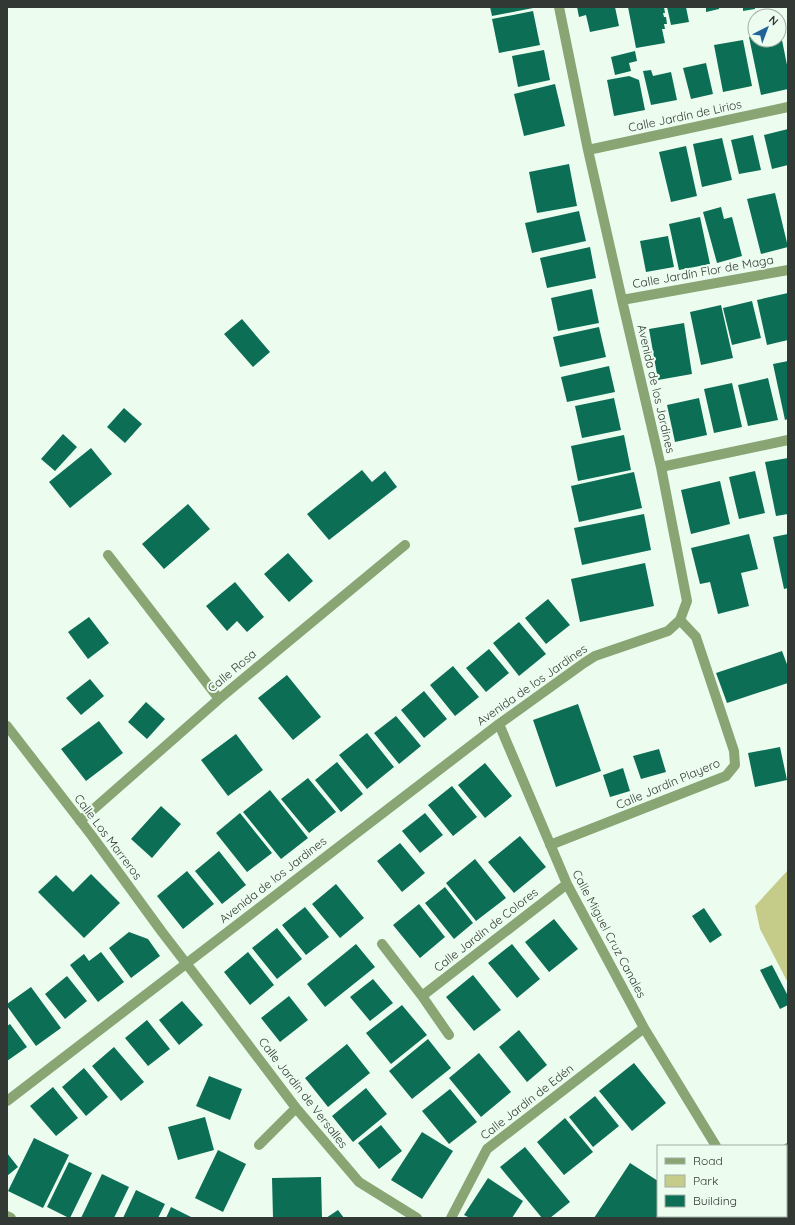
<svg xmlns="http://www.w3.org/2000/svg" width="795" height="1225" viewBox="0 0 795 1225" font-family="Quicksand,sans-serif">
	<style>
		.green { fill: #c5cc89 }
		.building { fill: #0d6e56 }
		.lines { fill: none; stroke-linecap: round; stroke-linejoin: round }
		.minor { stroke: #88a573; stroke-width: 10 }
		.labels { text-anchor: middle; stroke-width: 4; stroke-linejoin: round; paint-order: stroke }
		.street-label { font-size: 12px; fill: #323833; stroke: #ecfdf0 }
	</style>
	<rect width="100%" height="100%" fill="#ecfdf0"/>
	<!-- green -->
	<path class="green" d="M788,870V983L760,929L755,906Z"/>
	<!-- building -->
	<path class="building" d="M490,7H533V8L492,16Z
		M577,7H615L619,26L590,32L586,15L579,17Z
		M628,7H664L665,13H663L664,17H666L667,24H664L665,29H662L665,43L636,48Z
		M667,7H686L689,22L671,25Z
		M706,7H719V9L706,12Z
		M743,7H755V9L743,11Z
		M533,11L540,45L499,53L492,19Z
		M780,30L788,70V89L761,95L749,37L755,36V40H779Z
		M743,40L752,86L723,92L714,45Z
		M544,50L550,80L518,87L512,56Z
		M635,51L637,61L629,63L631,71L615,75L611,57Z
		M706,63L713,94L691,99L683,68Z
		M651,70L653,76L671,72L677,100L651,105L643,71Z
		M629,76L639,80L645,110L614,116L607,80Z
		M555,84L565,126L524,136L514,94Z
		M788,129V165L772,169L764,135Z
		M753,135L761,170L739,174L731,140Z
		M722,138L732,180L702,187L693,144Z
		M686,146L697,196L671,202L659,152Z
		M569,164L577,206L537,213L529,172Z
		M775,193L788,247L761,254L747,199Z
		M721,207L724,219L732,217L742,256L717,263L703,212Z
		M579,211L586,241L532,253L525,223Z
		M700,217L710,264L679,270L669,224Z
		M668,236L674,267L646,272L640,241Z
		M590,247L596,278L547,288L540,258Z
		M592,289L599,323L558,331L551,298Z
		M788,293V340L767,345L757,300Z
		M752,301L761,338L732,345L723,308Z
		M721,305L733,358L701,365L690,312Z
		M242,319L270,352L253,367L224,334Z
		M684,323L692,374L658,380L649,329Z
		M599,327L606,357L560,367L553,337Z
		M788,361V419L785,420L773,364Z
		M609,366L615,392L567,402L561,377Z
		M768,378L778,420L748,426L738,385Z
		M732,383L742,427L714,433L704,389Z
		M614,398L621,430L582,438L575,406Z
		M699,398L707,435L675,442L667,405Z
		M124,408L142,424L125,443L107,427Z
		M63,434L77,447L55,471L41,459Z
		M624,435L631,470L578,481L571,446Z
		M91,448L112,474L70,508L49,482Z
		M788,458V514L776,516L765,462Z
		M362,470L372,482L385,471L397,487L329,540L307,514Z
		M755,471L765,513L739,519L729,477Z
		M634,472L642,508L579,522L571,486Z
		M720,481L730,524L691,534L681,490Z
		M188,504L210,529L164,569L142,544Z
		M644,514L651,550L582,565L574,528Z
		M749,534L758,569L741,573L749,606L718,614L710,582L700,584L691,548Z
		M788,534V588L784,589L773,537Z
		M288,553L313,581L289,602L264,574Z
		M645,563L654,606L580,622L571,579Z
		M235,582L264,617L247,632L237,621L227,631L206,606Z
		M548,599L570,625L546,644L525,618Z
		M89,617L109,643L88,659L68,632Z
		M519,622L546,654L519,676L493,643Z
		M489,649L509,673L486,692L466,668Z
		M782,651L788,667V683L727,703L716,673Z
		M453,666L479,697L455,716L430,685Z
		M287,675L321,717L293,740L258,698Z
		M90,679L104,696L81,715L66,698Z
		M424,691L447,719L424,738L401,710Z
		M146,702L165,719L147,739L128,722Z
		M578,704L601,771L556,787L533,720Z
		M396,716L421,746L399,764L374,733Z
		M99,721L123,753L86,781L61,749Z
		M367,733L394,767L367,789L339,755Z
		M236,734L263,770L228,796L201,760Z
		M780,747L787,780L755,787L748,753Z
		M659,749L666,772L641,779L633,756Z
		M337,762L363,794L341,812L315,780Z
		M485,763L512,796L485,818L458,785Z
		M623,768L630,791L610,797L603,775Z
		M308,778L336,812L309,833L281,799Z
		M452,786L477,817L453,836L428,805Z
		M270,790L308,838L281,859L243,812Z
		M161,806L181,824L152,858L131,839Z
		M240,813L272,853L247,872L216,833Z
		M425,813L443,835L420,853L402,831Z
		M520,836L546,867L514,893L488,862Z
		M400,843L425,873L402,892L377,861Z
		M219,851L246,885L222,904L195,871Z
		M475,859L506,898L476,921L446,883Z
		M187,871L214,904L183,929L157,896Z
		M91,874L120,903L84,938L38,892L56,875L73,892Z
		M336,884L364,918L340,938L312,904Z
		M445,887L473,923L454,939L425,903Z
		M419,904L445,937L420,958L393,925Z
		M305,907L329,937L306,955L282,925Z
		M704,908L722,935L710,943L692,916Z
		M554,919L578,949L549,972L525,942Z
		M277,928L302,959L277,979L252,948Z
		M129,932L148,939L160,956L131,978L109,948Z
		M356,944L375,967L325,1007L307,984Z
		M512,944L540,979L517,998L488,963Z
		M101,952L124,982L98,1002L70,965L84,954L89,961Z
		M248,952L274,985L250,1005L224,972Z
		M772,965L788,996V1005L780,1009L760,970Z
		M473,975L501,1010L474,1031L446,997Z
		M67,976L87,1001L65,1019L45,994Z
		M373,979L393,1003L370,1021L350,997Z
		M31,987L61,1028L36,1046L7,1006V1004Z
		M289,996L308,1020L280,1042L261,1018Z
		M182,1001L203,1025L179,1045L159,1020Z
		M402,1005L427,1035L391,1064L366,1033Z
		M147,1020L170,1049L148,1066L125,1038Z
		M10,1024L27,1047L7,1061V1026Z
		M519,1030L547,1065L527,1082L499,1047Z
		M428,1039L451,1068L412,1099L389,1071Z
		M347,1044L370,1073L328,1107L305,1078Z
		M114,1047L144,1082L121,1101L92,1066Z
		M479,1053L511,1092L481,1117L449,1078Z
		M634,1063L666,1103L632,1131L599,1091Z
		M84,1068L108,1097L86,1116L62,1087Z
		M209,1076L242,1089L230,1120L196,1106Z
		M53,1087L78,1118L56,1136L30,1106Z
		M366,1088L387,1114L353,1142L332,1116Z
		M450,1089L477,1122L449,1144L422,1111Z
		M595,1096L619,1126L593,1147L569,1117Z
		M205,1117L214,1150L178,1160L168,1127Z
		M565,1118L593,1152L564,1175L537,1142Z
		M381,1125L402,1151L379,1169L358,1143Z
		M422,1132L453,1151L422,1199L391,1180Z
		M34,1138L69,1155L43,1208L8,1191Z
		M525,1147L570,1202L550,1218H542L500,1167Z
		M218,1150L246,1164L223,1212L195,1198Z
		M7,1153L18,1167L7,1176Z
		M69,1162L92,1173L70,1218H69L47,1207Z
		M630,1163L658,1181V1215L656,1218H594Z
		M102,1174L129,1187L114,1218H81Z
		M321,1177L322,1218H273L272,1178Z
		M488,1178L523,1201L512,1218H470L464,1215Z
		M788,1189V1218H768L769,1216H786V1192Z
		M136,1190L165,1204L158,1218H123Z
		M171,1207L193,1218H166Z
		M338,1210L344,1218H326Z"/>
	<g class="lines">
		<!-- minor -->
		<path class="minor" d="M588,150L788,107
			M622,300L788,270
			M661,467L788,440
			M108,555L219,699
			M499,724L567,884L644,1028L716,1146
			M7,726L92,836L162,932L212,997L296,1108L359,1182L417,1218
			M80,821L219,699L405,545
			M550,845L726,776L735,765L734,751L696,637L680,620
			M382,944L422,996L449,1035
			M422,996L567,884
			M7,1101L499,724L584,663L595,656L668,631L680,620L687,601L661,467L622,300L588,150L559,7
			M259,1145L296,1108
			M786,1151L788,1148
			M7,1216L11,1218
			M451,1218L487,1149L644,1028
			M736,1218L738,1216"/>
	</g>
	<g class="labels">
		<!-- street labels -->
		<g class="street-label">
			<text transform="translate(685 116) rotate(-12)" y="4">Calle Jardín de Lirios</text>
			<text transform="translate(703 272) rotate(-10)" y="4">Calle Jardín Flor de Maga</text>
			<text transform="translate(656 389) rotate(77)" y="4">Avenida de los Jardines</text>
			<text transform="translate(232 671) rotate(-40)" y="4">Calle Rosa</text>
			<text transform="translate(532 685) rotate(-35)" y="4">Avenida de los Jardines</text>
			<text transform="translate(668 784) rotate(-23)" y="4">Calle Jardín Playero</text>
			<text transform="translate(108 837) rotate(53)" y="4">Calle Los Marreros</text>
			<text transform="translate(273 880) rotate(-38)" y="4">Avenida de los Jardines</text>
			<text transform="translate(486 930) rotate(-38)" y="4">Calle Jardín de Colores</text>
			<text transform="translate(609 934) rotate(62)" y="4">Calle Miguel Cruz Canales</text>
			<text transform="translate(303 1093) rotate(52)" y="4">Calle Jardín de Versalles</text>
			<text transform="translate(527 1102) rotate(-38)" y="4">Calle Jardín de Edén</text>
		</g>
	</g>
	<!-- border -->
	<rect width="795" height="1225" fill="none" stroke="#323833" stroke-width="16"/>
	<!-- legend -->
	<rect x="657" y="1145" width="130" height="72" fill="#ecfdf0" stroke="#a2aea4"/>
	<rect x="665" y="1158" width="20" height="6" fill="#88a573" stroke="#a2aea4"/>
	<text x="693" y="1165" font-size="12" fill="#323833">Road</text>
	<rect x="665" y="1175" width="20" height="12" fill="#c5cc89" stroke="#a2aea4"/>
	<text x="693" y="1185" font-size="12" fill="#323833">Park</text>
	<rect x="665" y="1195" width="20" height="12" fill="#0d6e56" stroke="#a2aea4"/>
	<text x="693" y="1205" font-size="12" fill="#323833">Building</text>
	<!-- north arrow -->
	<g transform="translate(767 28) rotate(42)"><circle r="19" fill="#ecfdf0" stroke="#a2aea4"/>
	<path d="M0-3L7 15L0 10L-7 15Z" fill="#206499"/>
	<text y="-6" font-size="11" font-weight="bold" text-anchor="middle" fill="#323833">N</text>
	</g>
</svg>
